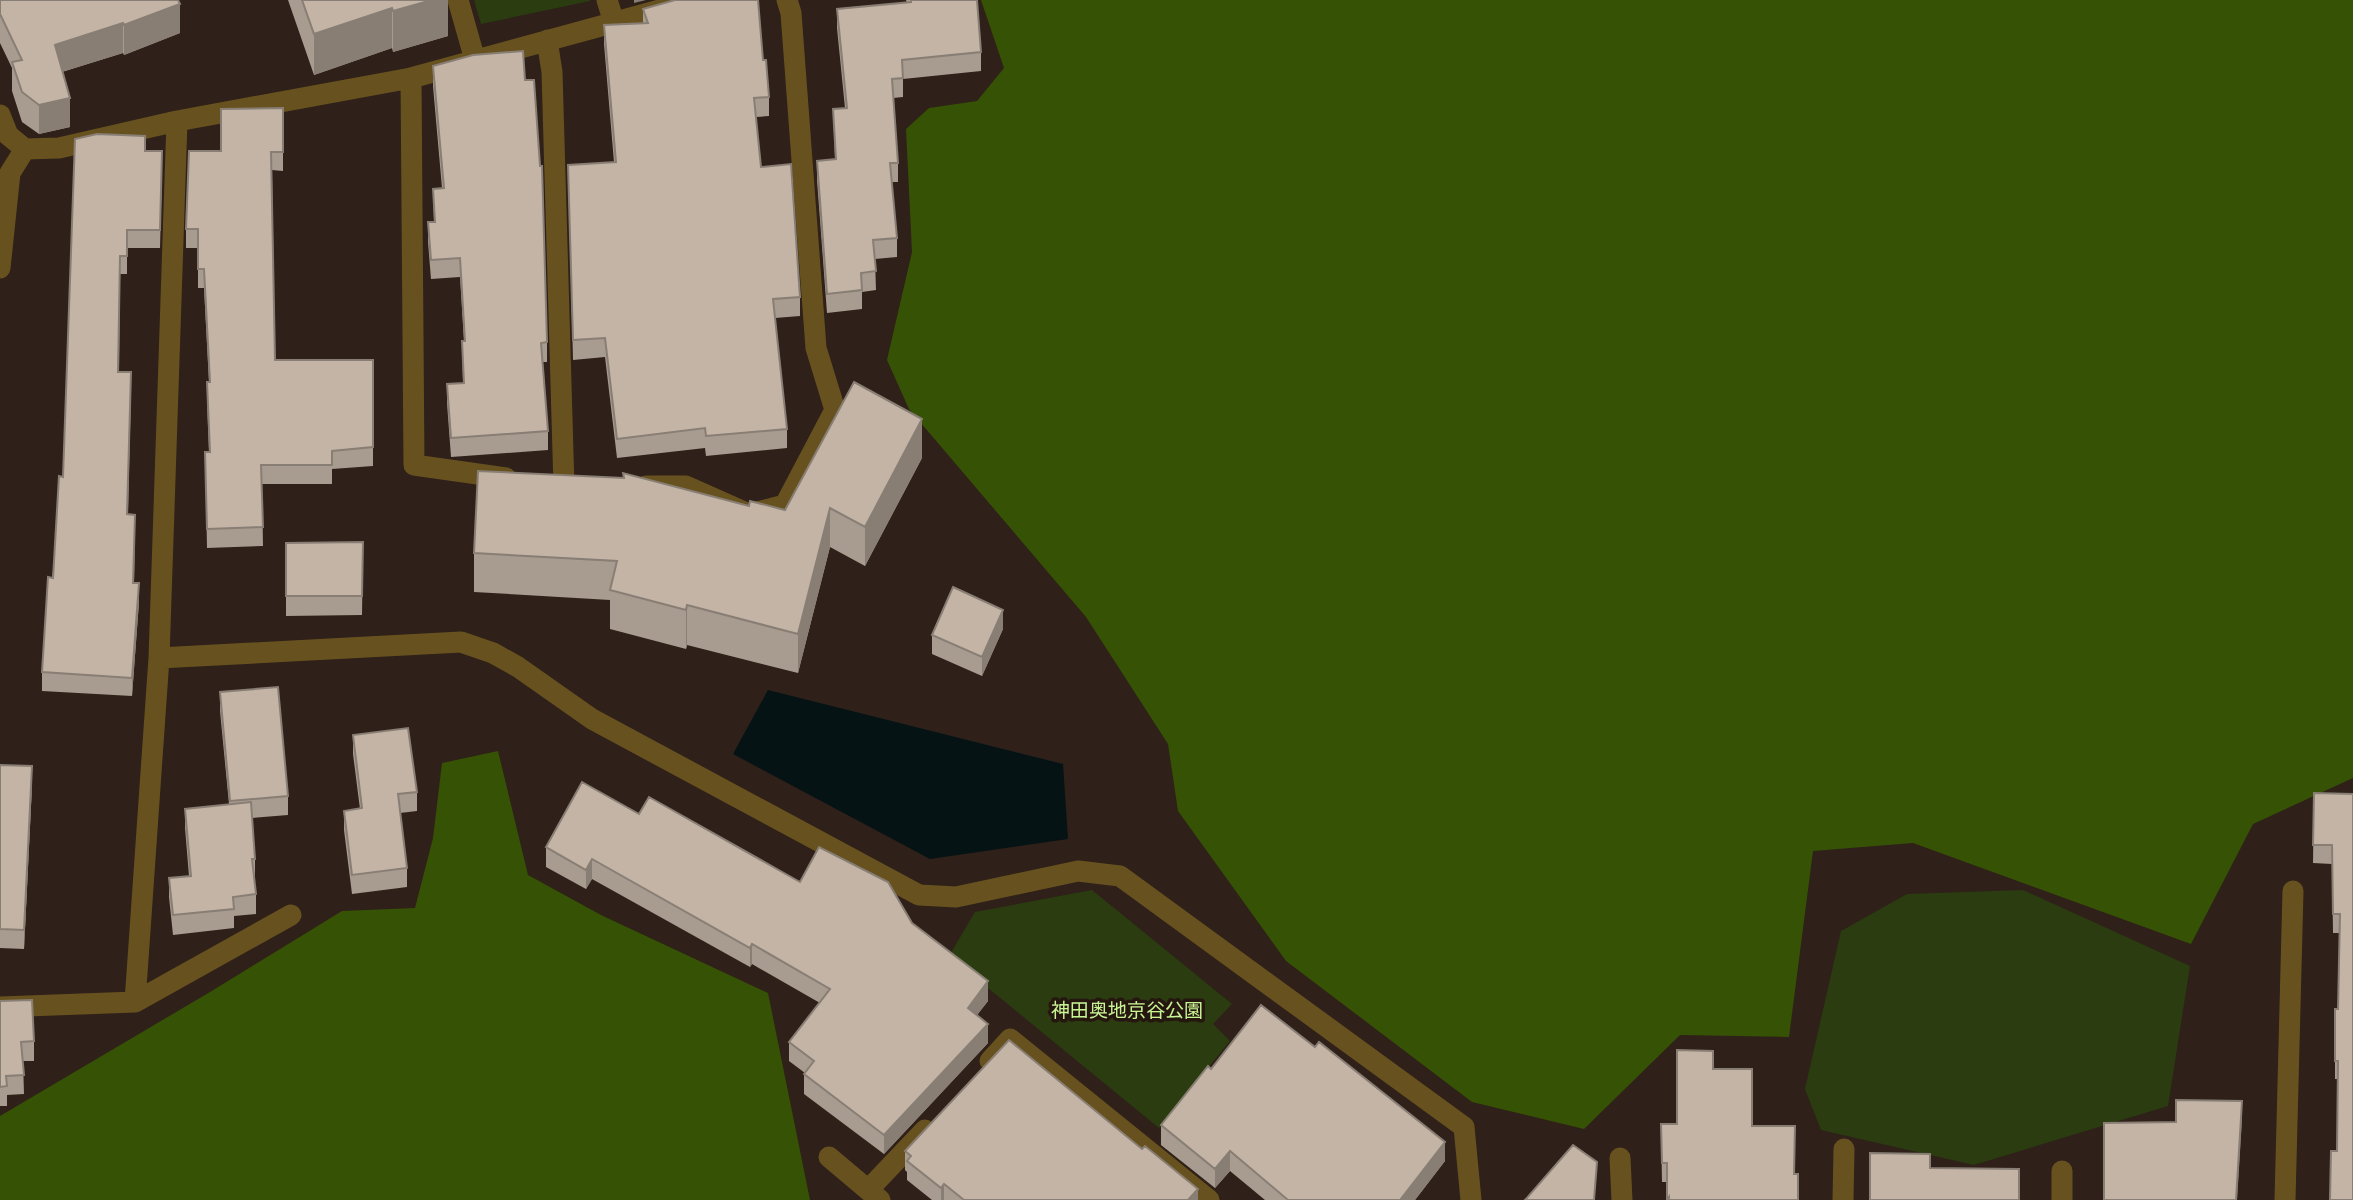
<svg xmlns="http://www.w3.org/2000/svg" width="2353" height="1200" viewBox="0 0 2353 1200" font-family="Commissioner,'Noto Sans JP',sans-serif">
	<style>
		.green { fill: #2a3c10 }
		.forest { fill: #365204 }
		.water { fill: #051315 }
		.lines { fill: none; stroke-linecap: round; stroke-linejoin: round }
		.service { stroke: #67521f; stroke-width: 21 }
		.minor { stroke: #67521f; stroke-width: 21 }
		.wall { fill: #a89b8f }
		.shaded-wall { fill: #887e74 }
		.building { fill: #c3b4a6; stroke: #887e74; stroke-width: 2 }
		.labels { text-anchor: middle; stroke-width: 7; stroke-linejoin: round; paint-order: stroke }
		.park-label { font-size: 19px; fill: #c8f593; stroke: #251710 }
	</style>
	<rect width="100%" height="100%" fill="#2f2019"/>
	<!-- green -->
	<path class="green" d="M474,0H590V1L481,24Z
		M1092,890L1232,1004L1213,1024L1230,1041L1159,1128L949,956L975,912Z
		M2023,890L2190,966L2168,1106L1974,1165L1821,1130L1805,1089L1841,931L1907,894Z"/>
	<!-- forest -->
	<path class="forest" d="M981,0H2353V778L2253,824L2191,944L1913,843L1813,851L1789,1037L1680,1035L1584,1129L1472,1102L1286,961L1178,811L1168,744L1086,617L909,409L887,360L912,252L906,129L929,108L977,101L1004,68Z
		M498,751L528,875L601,915L768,993L810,1200H0V1116L210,992L342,911L415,908L433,838L442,763Z"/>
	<!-- water -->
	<path class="water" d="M768,690L1063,764L1068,839L930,859L733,754Z"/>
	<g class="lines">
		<!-- service -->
		<path class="service" d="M0,268L10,173L25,149"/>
		<!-- minor -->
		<path class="minor" d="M458,0L475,60
			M607,0L614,22
			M547,40L552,72L564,487
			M411,78L414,465L506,478
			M0,115L8,135L25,149L59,148L177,121L411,78L696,0
			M646,486H686L749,514L785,505L835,410L816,348L791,13L787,0
			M159,658L461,642L493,653L518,667L592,719L919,895L956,897L1078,871L1120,876L1464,1127L1471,1200
			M135,1002L291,915
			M0,1007L135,1002L159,658L177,121
			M990,1061L1010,1039L1209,1200
			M829,1157L880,1200
			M1620,1158L1622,1200
			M868,1190L925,1130
			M1843,1200L1844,1149
			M2062,1200V1171
			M2285,1200L2293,891"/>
	</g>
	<!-- wall -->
	<path class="wall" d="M0,0L180,33L124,55L123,53L62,72L70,127L39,134L22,122L12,91V68L0,43Z
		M288,0H448V36L393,52L392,48L314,75Z
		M906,0H978L977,3L981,52V71L903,79V97L893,98L898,163V182H892L897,238V257L875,259L876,290L862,292V309L827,313L817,180V161L835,159L833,109L845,108L837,28V9L907,3Z
		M643,9L763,60L769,97V116L756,117L761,167L800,297V316L775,318L787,429V448L706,456L705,448L617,458L605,357L573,360L568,165L614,162L604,44V25L643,23Z
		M433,66L547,342V362H542L548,431V450L451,457L447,403V384L463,383L462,341H464L460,277L431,279L428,242V222H434L433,189L442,188L433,86Z
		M283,108V171L272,170L275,360H373V466L332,469V484H262L263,546L207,548L205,452H209L207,401V382H209L204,288H198V248H186V229L221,151Z
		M145,151L162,170L160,248H127V274H120L119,372L131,391L128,514L135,533L134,583L139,602L132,696L42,691V672L63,477Z
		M922,458L865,566L830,547L798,673L687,645L686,649L610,629V600L474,592V553L623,478V473L749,506L785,510Z
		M363,542L362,615L286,616V543Z
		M1003,629L982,676L932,654V635Z
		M220,692L288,796V815L252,818L255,859V878H254L256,894V914L234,916V928L173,935L169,897V878L189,876L185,828V809L229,804L220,711Z
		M353,735L417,792V811L400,813L407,868V887L352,894L344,830V811L360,809L353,754Z
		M0,765L32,785L24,949L0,948Z
		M2314,793L2353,794L2337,1151L2338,1079H2335V1009H2338L2340,933H2333L2332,864L2313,863Z
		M639,814L800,882L912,923L988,1001L977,1015L988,1043L884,1154L804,1094V1074L805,1073L789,1061V1042L820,1003L752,964L750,967L592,879L586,889L546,867V847Z
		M0,1001L34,1041V1061H23L24,1094L7,1095V1106H0Z
		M1713,1051L1667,1182H1662L1661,1124H1677Z
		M1211,1069L1445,1161L1415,1200H1265L1230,1171L1215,1188L1161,1145V1125Z
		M905,1151L1198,1200H932L907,1180V1172L905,1170Z"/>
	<!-- shaded-wall -->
	<path class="shaded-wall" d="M432,0H448V36L393,52V11Z
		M634,0H646L634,3Z
		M180,4V33L124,55V25Z
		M392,8V48L314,75V34Z
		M123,23V53L55,74V45Z
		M70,98V127L39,134V105Z
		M922,419V458L865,566V527Z
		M830,508V547L798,673V634Z
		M139,583V602L132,696V678Z
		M687,605V645L686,649V610Z
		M1003,610V629L982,676V657Z
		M32,766V785L24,949V930Z
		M592,859V879L586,889V870Z
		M752,944V964L750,967V948Z
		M988,981V1001L968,1027V1008Z
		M988,1024V1043L884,1154V1135Z
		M2242,1101V1120L2237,1200H2236Z
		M1445,1142V1161L1415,1200H1400Z
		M1230,1151V1171L1215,1188V1169Z
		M944,1184V1200H941V1188Z
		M1198,1189V1200H1188Z"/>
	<!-- building -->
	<path class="building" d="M0,0H178L180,4L124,25L123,23L55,45L70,98L39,105L22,92L12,62L22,60L0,14Z
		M302,0H432L393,11L392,8L314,34Z
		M675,0H758L763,60H766L769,97L754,98L761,167L791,164L800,297L773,299L787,429L706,436L705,428L617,439L605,338L573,340L568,165L616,162L604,25L648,23L643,9Z
		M911,0H977L981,52L902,60L903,78L892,79L898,163H890L897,238L873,240L876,271L861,273L862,290L827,294L817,161L836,159L833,109L847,108L837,9L911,2Z
		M523,51L525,80H534L540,166H542L547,342L541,343L548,431L451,438L447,384L464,383L462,341H465L460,258L431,260L428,222H435L433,189L444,188L433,66L473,55Z
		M283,108V152H271L275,360H373V447L332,451V465H261L263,527L207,529L205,452H210L207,382H210L204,269H198V229H186L189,151H221V109Z
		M97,134L145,136V151H162L160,230H127V256H120L118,372H131L127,514L135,515L133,583H139L132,678L42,672L48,577L53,578L59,476L63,477L75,139Z
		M854,382L922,419L865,527L830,508L798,634L687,605L686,610L610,590L617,561L474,553L478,471L624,478L623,473L749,506L750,501L785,510Z
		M363,542L362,596H286V543Z
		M953,587L1003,610L982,657L932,635Z
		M278,687L288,796L230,801L220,692Z
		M408,728L417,792L398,794L407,868L352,875L344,811L362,808L353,735Z
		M0,765L32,766L24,930L0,929Z
		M582,782L639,814L649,797L800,882L819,847L888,882L912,923L988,981L968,1008L988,1024L884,1135L804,1074L814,1061L789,1042L830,989L752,944L750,948L592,859L586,870L546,847Z
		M2314,793L2353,794V1200H2330L2331,1151H2337L2338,1061H2335V1009H2338L2340,914H2333L2332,845H2313Z
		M251,802L255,859H252L256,894L233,897L234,909L173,915L169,878L191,876L185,809Z
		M32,1000L34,1041L21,1042L24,1075L6,1076L7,1086L0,1087V1001Z
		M1261,1005L1315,1047L1319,1042L1445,1142L1400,1200H1288L1230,1151L1215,1169L1161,1125L1208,1066L1211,1069Z
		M1009,1040L1142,1149L1145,1146L1198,1189L1188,1200H964L944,1184L941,1188L907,1161L911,1156L905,1151Z
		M1677,1050L1713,1051V1069H1752V1126H1795L1794,1174H1798V1200H1669V1197L1667,1200V1163H1662L1661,1124H1677Z
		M2176,1100L2242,1101L2236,1200H2104V1123L2176,1122Z
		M1573,1145L1597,1162L1594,1200H1525Z
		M1870,1153L1930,1154V1168L2019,1169V1200H1870Z"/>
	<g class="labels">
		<!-- park labels -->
		<g class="park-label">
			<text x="1127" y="1017">神田奥地京谷公園</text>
		</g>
	</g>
</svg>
